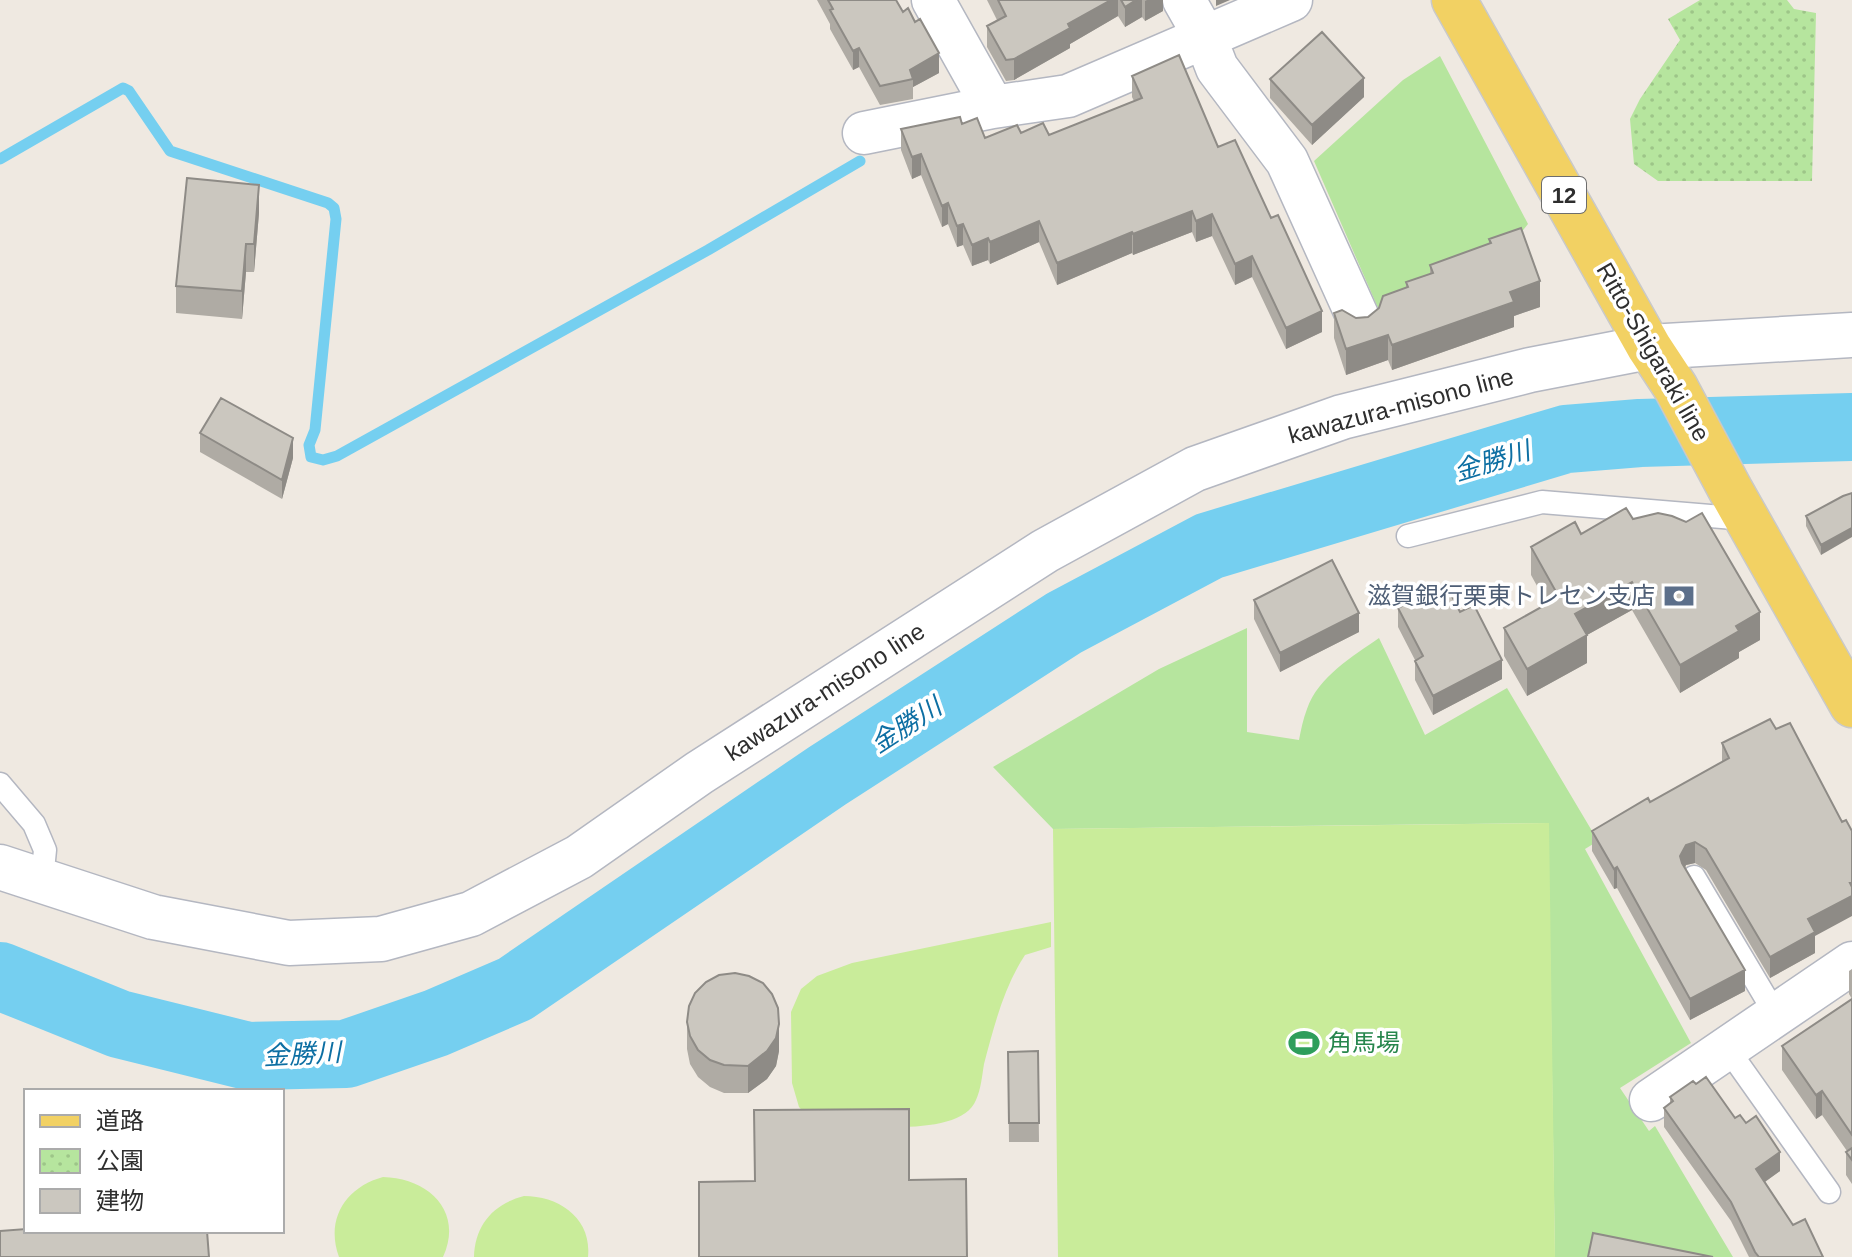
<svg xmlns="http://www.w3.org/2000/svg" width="1852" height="1257" viewBox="0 0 1852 1257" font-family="Helvetica,'Noto Sans JP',sans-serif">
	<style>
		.grass { fill: #b6e59e }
		.park { fill: url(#park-dots) }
		.pitch { fill: #c9ec9a }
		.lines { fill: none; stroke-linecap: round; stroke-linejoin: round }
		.stream { stroke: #75cff0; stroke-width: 11 }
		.river { stroke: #75cff0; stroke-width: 68 }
		.lane-casing { stroke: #b4b7c1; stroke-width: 25 }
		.street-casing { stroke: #b4b7c1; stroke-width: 45 }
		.secondary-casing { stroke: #b4b7c1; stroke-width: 47 }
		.primary-casing { stroke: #c9c9c9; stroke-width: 47 }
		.lane { stroke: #fff; stroke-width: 22 }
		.street { stroke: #fff; stroke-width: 42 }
		.secondary { stroke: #fff; stroke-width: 44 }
		.primary { stroke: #f2d163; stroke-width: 44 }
		.wall { fill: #afaba4 }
		.shaded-wall { fill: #8e8b86 }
		.building { fill: #cbc7bf; stroke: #8e8b86; stroke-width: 2 }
		.labels { text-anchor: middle; stroke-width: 7; stroke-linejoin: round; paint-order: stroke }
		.shield { fill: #fff; stroke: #6d6d6d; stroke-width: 2 }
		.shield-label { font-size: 22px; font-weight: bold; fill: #2e2e2e }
		.street-label { font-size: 24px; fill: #2e2e2e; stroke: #fff }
		.service-label { font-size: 24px; fill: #4e5e75; stroke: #fff; text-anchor: end }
		.leisure-label { font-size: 24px; fill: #27864d; stroke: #fff; text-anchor: start }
		.water-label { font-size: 26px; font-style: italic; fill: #0d6fa3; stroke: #fff }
	</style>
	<defs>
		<pattern id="park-dots" width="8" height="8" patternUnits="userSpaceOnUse" patternTransform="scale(2)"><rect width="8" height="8" fill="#b6e59e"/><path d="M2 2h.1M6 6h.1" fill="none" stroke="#9dc588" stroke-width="1.8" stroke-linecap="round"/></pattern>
	</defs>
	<rect width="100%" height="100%" fill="#efe9e1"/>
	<!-- grass -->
	<path class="grass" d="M1440,56L1528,224L1506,251L1381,315L1314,161L1403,80Z
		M1247,628V732L1299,740C1301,730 1303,719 1307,709C1318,677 1353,656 1379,638L1425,735L1507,688L1598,841L1585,849L1691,1043L1620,1088L1649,1131L1655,1126L1733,1257H1555L1548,823L1053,829L993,767L1159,669Z"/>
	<!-- park -->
	<path class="park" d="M1700,0H1787L1794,9L1816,13L1812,181H1658L1634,164L1630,119L1640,99L1680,40L1668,19Z"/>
	<!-- pitch -->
	<path class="pitch" d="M1549,823L1555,1257H1058L1053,829Z
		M1051,922V947L1025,955C1004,987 994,1026 984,1064C982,1076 981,1089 976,1100C960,1141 846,1124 812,1121L799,1107L792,1083L791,1012L801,989L817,976L852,963Z
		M383,1177C428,1178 464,1211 443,1257H339C325,1219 346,1187 383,1177Z
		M524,1196C559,1196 592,1218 588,1257H474C475,1225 493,1204 524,1196Z"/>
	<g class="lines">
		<!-- stream -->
		<path class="stream" d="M0,159L123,88L129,91L170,151L328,203L334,208L336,219L315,430L309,445L311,457L323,460L337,456L708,250L860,161"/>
		<!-- river -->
		<path class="river" d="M0,976L119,1024L248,1056L346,1054L436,1023L515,989L827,776L1064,623L1209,546L1566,439L1640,433L1852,427"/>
		<!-- lane casing -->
		<g class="lane-casing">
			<path id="lane" d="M1408,536L1542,502L1746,519
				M0,784L34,824L45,850L42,880
				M1694,877L1776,1015
				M1727,1048L1829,1192"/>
		</g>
		<!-- street casing -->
		<g class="street-casing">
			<path id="street" d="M933,0L993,107L1068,96L1291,0
				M1184,0L1205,37L1217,68L1287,161L1359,320
				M864,133L993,107
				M1651,1100L1852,963"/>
		</g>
		<!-- secondary casing -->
		<g class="secondary-casing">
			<path id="secondary" d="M0,867L153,917L289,943L381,939L471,914L579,857L699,773L1045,551L1195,469L1342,417L1530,370L1649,347L1852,335"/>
		</g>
		<!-- primary casing -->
		<g class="primary-casing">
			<path id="primary" d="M1454,0L1649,347L1676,388L1730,489L1852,705"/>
		</g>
		<!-- lane -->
		<use href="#lane" class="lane"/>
		<!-- street -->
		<use href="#street" class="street"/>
		<!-- secondary -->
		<use href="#secondary" class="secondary"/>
		<!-- primary -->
		<use href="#primary" class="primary"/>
	</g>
	<!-- wall -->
	<path class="wall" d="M817,0H896L939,73L913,87V99L880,105L859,67L853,70L830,29V24Z
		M987,0H1163V11L1145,21L1142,17L1125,27L1118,16L1070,44V48L1014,80L1006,81L987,47V26L997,20Z
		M1132,76L1218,147L1322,332L1286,349L1252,277L1235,285L1212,236L1196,242L1192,232L1133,255L1132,253L1057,285L1039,242L990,264L988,260L972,266L963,245L957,247L948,224L942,227L921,175L912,179L901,150V129L962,124L985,138L1049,135L1134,101L1132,97Z
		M1270,79L1364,97L1312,145L1270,98Z
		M259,213L254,272H246L242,319L176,313V286Z
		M1489,239L1540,307L1514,316V327L1392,370L1388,360L1346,375L1334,338V313L1356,318L1368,317L1406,288V282L1430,274V265L1489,244Z
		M200,433L293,458L282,499L200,452Z
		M1852,493L1821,555L1806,526V516Z
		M1633,519L1760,640L1739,652V658L1680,693L1632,610L1587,635V663L1527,696L1504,656V628L1547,604L1531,575V547Z
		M1254,600L1359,632L1280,672L1254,619Z
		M1398,608L1460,612L1502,679L1433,715L1415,680V660L1398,627Z
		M1722,743L1815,936V953L1770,978L1706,870L1695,863L1686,865L1685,868L1745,991L1690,1020L1617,888L1614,889L1592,851V831L1650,802L1722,762Z
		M1852,969V999L1849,994V971Z
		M1852,999V1184L1846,1175V1152L1847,1151L1822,1115L1816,1119L1782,1070V1046Z
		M687,1022L779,1051L776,1066L767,1079L748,1093H724L710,1087L698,1077L690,1064L687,1049Z
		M1038,1051L1039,1142H1009L1008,1052Z
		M1696,1084L1735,1118L1780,1171L1765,1182L1793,1225L1823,1257H1749L1731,1221L1664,1127V1108L1670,1103V1097Z"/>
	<!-- shaded-wall -->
	<path class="shaded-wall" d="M1111,0H1118V16L1070,44V48L1014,80V59L1068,24Z
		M1136,0H1142V17L1125,27V7Z
		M1147,0H1163V11L1145,21V1Z
		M1216,0H1230L1216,6Z
		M859,48V67L853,70V51Z
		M939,53V73L913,87V79L910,70Z
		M1364,78V97L1312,145V125Z
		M921,154V175L912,179V157Z
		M259,185V213L254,272V244Z
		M948,203V224L942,227V206Z
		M1192,211V232L1133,255V234Z
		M1212,214V236L1196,242V221Z
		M1039,221V242L990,264V242Z
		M963,224V245L957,247V226Z
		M1132,232V253L1057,285V263Z
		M988,238V260L972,266V245Z
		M246,244V272L242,319V291Z
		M1252,256V277L1235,285V264Z
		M1540,281V307L1514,316V327L1392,370V345L1510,292Z
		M1322,311V332L1286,349V328Z
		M1388,335V360L1346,375V349Z
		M293,438V458L282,499V480Z
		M1852,528V537L1821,555V545Z
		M1632,582V610L1587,635V663L1527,696V669L1575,614Z
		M1760,612V640L1739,652V658L1680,693V665L1736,626Z
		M1359,613V632L1280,672V653Z
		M1502,660V679L1433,715V696Z
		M1695,842V863L1686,865L1680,876V856L1686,845Z
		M1617,867V888L1614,889V869Z
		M1852,883V916L1815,936V953L1770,978V957L1808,919Z
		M1745,970V991L1690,1020V999Z
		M779,1024V1051L776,1066L767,1079L748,1093V1066Z
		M1822,1091V1115L1816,1119V1095Z
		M1780,1152V1171L1756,1188V1169Z"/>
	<!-- building -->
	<path class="building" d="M828,0H896L903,12L908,8L915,22L920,19L939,53L910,70L913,79L880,86L859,48L853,51L830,10L833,9Z
		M998,0H1111L1068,24L1070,28L1014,59L1006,60L987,26L1006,16Z
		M1121,0H1136L1125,7Z
		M1322,32L1364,78L1312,125L1270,79Z
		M1179,55L1218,147L1235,140L1271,218L1278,215L1322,311L1286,328L1252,256L1235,264L1212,214L1196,221L1192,211L1133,234L1132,232L1057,263L1039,221L990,242L988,238L972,245L963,224L957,226L948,203L942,206L921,154L912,157L901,129L960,117L962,124L977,118L985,138L1017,125L1021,133L1043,123L1049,135L1142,98L1132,76Z
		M187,178L259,185L254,244H246L242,291L176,286Z
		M1521,228L1540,281L1510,292L1514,302L1392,345L1388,335L1346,349L1334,313L1342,310L1356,318L1368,317L1379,308L1383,296L1408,287L1406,282L1433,273L1430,265L1491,243L1489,239Z
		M221,398L293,438L282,480L200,433Z
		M1852,493V528L1821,545L1806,516L1843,496Z
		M1626,508L1633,519L1658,513L1672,516L1686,522L1702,513L1760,612L1736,626L1739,631L1680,665L1632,582L1575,614L1587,635L1527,669L1504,628L1559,597L1531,547L1575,522L1581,534Z
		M1332,560L1359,613L1280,653L1254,600Z
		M1445,583L1460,612L1474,605L1502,660L1433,696L1415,661L1423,656L1398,608Z
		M1770,719L1776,729L1790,723L1842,822L1846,820L1852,831V883H1850L1852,887V896L1808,919L1815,932L1770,957L1706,849L1695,842L1686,845L1680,856L1682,863L1745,970L1690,999L1617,867L1614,869L1592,831L1648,798L1650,802L1729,758L1722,743Z
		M735,973L749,976L763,983L772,994L778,1008L779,1024L776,1038L767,1051L748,1066L724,1065L710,1060L698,1050L690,1036L687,1022L689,1006L695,993L706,982L719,975Z
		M1852,999V1135L1822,1091L1816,1095L1782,1046Z
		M1038,1051L1039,1123H1009L1008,1052Z
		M1706,1077L1735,1118L1740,1115L1746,1123L1756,1116L1780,1152L1756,1169L1793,1225L1805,1219L1823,1257H1759L1755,1252L1731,1202L1664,1108L1673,1101L1670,1097L1693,1081L1696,1084Z
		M909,1109V1180L966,1179L967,1257H699V1182L755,1181L754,1110Z
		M1852,1148V1160L1846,1152Z
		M26,1229V1231H207L209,1257H0V1231Z
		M1593,1233L1713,1257H1588Z"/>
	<!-- icons -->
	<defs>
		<g id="bank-bare" transform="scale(2.4)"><path d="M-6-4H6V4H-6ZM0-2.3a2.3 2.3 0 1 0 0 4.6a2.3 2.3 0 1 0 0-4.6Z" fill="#5c6f8a" stroke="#fff" stroke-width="2.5" paint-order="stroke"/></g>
		<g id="stadium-bare" transform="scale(2.4)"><path d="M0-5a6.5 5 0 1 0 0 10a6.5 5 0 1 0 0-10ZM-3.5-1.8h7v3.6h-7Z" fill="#2e9e5b" stroke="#fff" stroke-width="2.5" paint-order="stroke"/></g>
	</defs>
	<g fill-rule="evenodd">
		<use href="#bank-bare" x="1679" y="596"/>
		<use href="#stadium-bare" x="1304" y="1043"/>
	</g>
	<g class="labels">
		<!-- shield labels -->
		<rect class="shield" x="1542" y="177" width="44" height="36" rx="6"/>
		<g class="shield-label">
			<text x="1564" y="203">12</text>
		</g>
		<!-- street labels -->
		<g class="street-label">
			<text transform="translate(1653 352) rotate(60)" y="8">Ritto-Shigaraki line</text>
			<text transform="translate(1401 406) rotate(-15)" y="8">kawazura-misono line</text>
			<text transform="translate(825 692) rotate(-33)" y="8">kawazura-misono line</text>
		</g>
		<!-- service labels -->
		<g class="service-label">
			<text x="1655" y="604">滋賀銀行栗東トレセン支店</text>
		</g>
		<!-- leisure labels -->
		<g class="leisure-label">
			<text x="1328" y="1051">角馬場</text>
		</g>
		<!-- water labels -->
		<g class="water-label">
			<text transform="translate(1492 461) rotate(-17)" y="9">金勝川</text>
			<text transform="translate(906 725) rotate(-33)" y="9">金勝川</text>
			<text transform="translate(302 1054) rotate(-3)" y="9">金勝川</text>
		</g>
	</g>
	<!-- legend -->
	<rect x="24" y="1089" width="260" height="144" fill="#ffffff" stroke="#ababab" stroke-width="2"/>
	<rect x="40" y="1115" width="40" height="12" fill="#f2d163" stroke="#ababab" stroke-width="2"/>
	<text x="96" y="1129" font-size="24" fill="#2e2e2e">道路</text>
	<rect x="40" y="1149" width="40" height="24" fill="url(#park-dots)" stroke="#ababab" stroke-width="2"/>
	<text x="96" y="1169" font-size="24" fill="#2e2e2e">公園</text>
	<rect x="40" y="1189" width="40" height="24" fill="#cbc7bf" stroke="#ababab" stroke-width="2"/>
	<text x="96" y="1209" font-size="24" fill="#2e2e2e">建物</text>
</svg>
